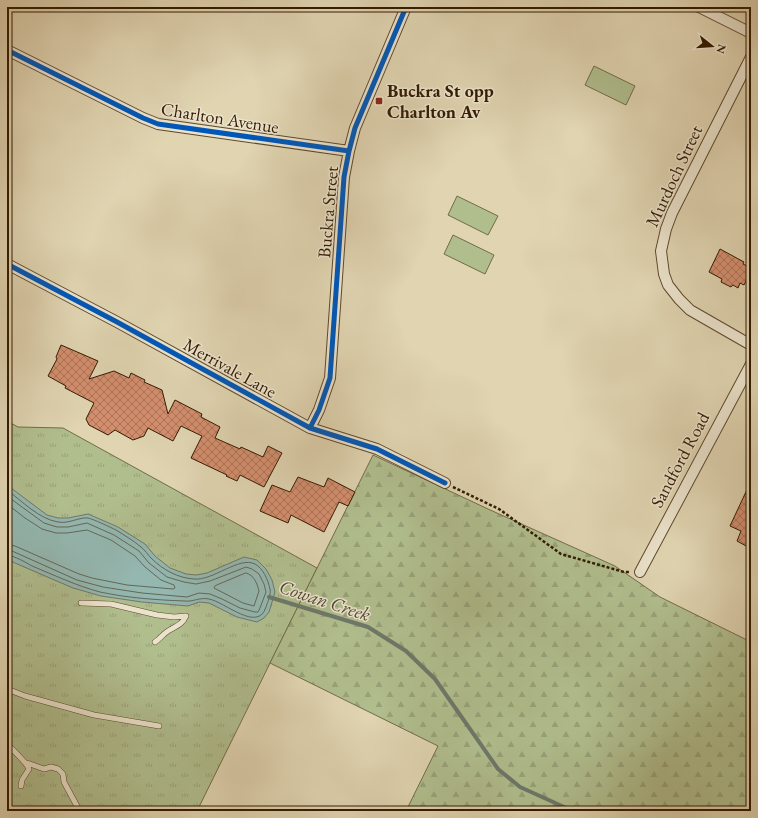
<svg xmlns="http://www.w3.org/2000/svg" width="758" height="818" viewBox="0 0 758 818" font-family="'EB Garamond',serif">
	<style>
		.grass { fill: url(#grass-tufts); stroke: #716c47 }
		.forest { fill: url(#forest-firs); stroke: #716c47 }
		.pitch { fill: #b0bd8d; stroke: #716c47 }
		.water { fill: #94b7b0; stroke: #6d786a }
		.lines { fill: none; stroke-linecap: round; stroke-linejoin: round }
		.shore { stroke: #636858; stroke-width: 1 }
		.stream { stroke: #6d786a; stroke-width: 4 }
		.building { fill: url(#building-cross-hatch); stroke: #321a01 }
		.lane-casing { stroke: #5e482d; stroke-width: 6 }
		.street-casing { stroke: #5e482d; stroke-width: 12 }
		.path { stroke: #321a01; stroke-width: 2.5; stroke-dasharray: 3 2; stroke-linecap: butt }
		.lane { stroke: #ebe3cc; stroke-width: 5 }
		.street { stroke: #ebe3cc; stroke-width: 10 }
		.cycleway-casing { stroke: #ebe3cc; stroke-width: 8 }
		.cycleway { stroke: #0057b8; stroke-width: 5 }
		.poi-dot { fill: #8f2418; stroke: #ebe3cc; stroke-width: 1.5 }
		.labels { text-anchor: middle; stroke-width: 3; stroke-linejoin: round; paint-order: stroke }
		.poi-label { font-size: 18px; font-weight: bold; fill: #321a01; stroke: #ebe3cc; text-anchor: start }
		.street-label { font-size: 18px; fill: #321a01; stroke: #ebe3cc }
		.water-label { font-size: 19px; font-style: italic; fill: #4f4936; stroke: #ebe3cc }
	</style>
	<defs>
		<pattern id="grass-tufts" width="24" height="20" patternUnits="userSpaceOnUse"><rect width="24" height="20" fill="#b0bd8d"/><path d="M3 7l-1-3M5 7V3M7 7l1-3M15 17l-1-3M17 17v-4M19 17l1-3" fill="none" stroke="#98a278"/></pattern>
		<pattern id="forest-firs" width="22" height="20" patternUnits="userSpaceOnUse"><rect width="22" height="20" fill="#b0bd8d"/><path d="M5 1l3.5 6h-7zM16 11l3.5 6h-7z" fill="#98a278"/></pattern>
		<pattern id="building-cross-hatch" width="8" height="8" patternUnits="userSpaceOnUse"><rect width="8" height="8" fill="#d38e6e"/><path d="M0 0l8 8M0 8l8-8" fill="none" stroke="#ac7358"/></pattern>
	</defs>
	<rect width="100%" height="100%" fill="#e0d4b1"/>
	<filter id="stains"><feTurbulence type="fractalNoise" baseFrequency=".005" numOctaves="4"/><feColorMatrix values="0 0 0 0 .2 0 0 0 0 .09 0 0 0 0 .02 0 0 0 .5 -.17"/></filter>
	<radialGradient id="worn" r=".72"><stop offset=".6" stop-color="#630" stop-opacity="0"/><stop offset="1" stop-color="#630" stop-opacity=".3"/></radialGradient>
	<!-- grass -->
	<path class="grass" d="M7,421L18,427L63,428L317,568L197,811H7Z"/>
	<!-- forest -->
	<path class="forest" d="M373,455L488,509L615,566L660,597L751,642V811H406L438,746L270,663Z"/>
	<!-- pitch -->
	<path class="pitch" d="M594,66L635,86L626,105L585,85Z
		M457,196L498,216L488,235L448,215Z
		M453,235L494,255L485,274L444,254Z"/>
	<!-- water -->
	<path class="water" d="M7,485L47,515L58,518H68L88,514L118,527L145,544L155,556L170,568L186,574L196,575L207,573L244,557L257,560L266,569L272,580L275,592L269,612L264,618L257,622L237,617L209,603L199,602L188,606L142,602L101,596L73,588L15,563L7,559Z"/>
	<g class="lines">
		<!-- shore -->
		<path class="shore" d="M7,490C22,501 39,519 58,522C69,524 79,517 88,518C93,519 110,527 116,530C124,535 134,541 141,547C145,550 148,555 151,558C163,570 178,578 194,579C213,581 239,556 255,564C263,568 268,580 270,589C271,595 268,601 266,607C258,633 225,602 209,599C200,597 193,602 185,601C157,600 128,598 100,592C77,586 54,575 32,566C25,562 15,556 7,555
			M7,496L44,523L57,527H68L87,523L114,535L139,551L149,563L167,577L184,582L196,584L210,581L246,567L252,569L259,574L264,584L266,592L260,608L258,612H255L240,608L222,599L210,594L199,593L187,597L142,593L103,587L77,580L12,551L7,550
			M7,504L25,518L42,529L56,533H67L87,530L111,540L135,556L145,567L161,580L174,585L175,588L173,589L127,585L92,578L79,574L15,546L7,544
			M246,573C254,575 257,583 259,591L254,606L243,603L214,588L215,586Z"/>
		<!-- stream -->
		<path class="stream" d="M269,597L368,627L406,651L435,679L498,769L520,787L573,811"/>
	</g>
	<!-- building -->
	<path class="building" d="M720,249L744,262L743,264L751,268V278L748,277L744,285L740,283L738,288L733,285L731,287L721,282L722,279L709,272Z
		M61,345L98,361L89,379L114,371L129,378L131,373L145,380L144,382L162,390L168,414L175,400L202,414L201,417L220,427L215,438L240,449L241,447L263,457L268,446L282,453L264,487L240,475L237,481L226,476L227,475L191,458L202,436L181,426L173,441L148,428L144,436L133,440L115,430L108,435L89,425L86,419L94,403L65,388L66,386L48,376L57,359L56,357Z
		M298,477L324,487L328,478L355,492L348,506L339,502L324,532L291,515L288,523L260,511L272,485L290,492Z
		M751,481V541L748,547L737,541L741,531L730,526Z"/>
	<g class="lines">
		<!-- lane casing -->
		<g class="lane-casing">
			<path id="lane" d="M81,603L111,604L157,615L174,617L186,616C182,625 176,626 168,631C163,634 160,639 155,642
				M7,689L25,696L94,715L159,726
				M7,744C13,750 27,763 29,769L22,780L21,786
				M27,763L44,769L51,767L58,769L63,774L64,782L78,808V811"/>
		</g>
		<!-- street casing -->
		<g class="street-casing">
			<path id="street" d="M699,7L751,33
				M7,50L143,118L158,124L349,151
				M751,57L672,213L666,229L661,251L664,274L668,285L679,299L690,310L751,345
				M7,264L117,322L310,428L377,449L445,483
				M310,428L319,410L330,378L344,177L349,151L355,128L406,7
				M640,572L751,364"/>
		</g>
		<!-- path -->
		<path class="path" d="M453,487L499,509L561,554L624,572H629"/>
		<!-- lane -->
		<use href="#lane" class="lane"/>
		<!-- street -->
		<use href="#street" class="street"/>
		<!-- cycleway casing -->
		<g class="cycleway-casing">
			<path id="cycleway" d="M7,50L143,118L158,124L349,151
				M7,264L117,322L310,428L377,449L445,483
				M310,428L319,410L330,378L344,177L349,151L355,128L406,7"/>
		</g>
		<!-- cycleway -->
		<use href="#cycleway" class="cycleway"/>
	</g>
	<!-- markers -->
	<rect class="poi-dot" x="375" y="97" width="8" height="8" rx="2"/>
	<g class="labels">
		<!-- poi labels -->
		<g class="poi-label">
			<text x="387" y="97">Buckra St opp<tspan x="387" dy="21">Charlton Av</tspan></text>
		</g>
		<!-- street labels -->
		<g class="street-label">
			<text transform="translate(220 118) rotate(9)" y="6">Charlton Avenue</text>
			<text transform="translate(674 176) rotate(-65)" y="6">Murdoch Street</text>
			<text transform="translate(328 212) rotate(-85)" y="6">Buckra Street</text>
			<text transform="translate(230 368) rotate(29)" y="6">Merrivale Lane</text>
			<text transform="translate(680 460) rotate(-62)" y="6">Sandford Road</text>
		</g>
		<!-- water labels -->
		<g class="water-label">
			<text transform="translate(325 600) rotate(18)" y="7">Cowan Creek</text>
		</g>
	</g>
	<!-- margin -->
	<rect width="758" height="818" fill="none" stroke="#e0d4b1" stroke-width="24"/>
	<rect x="8" y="8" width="742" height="802" fill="none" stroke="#321a01" stroke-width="2"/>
	<rect x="12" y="12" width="734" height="794" fill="none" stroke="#321a01"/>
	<!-- north arrow -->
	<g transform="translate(712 46) rotate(107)" stroke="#ebe3cc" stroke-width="3" paint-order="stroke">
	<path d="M0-3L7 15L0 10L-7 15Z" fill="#321a01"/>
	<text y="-6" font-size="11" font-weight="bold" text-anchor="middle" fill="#321a01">N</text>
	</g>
	<rect width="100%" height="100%" filter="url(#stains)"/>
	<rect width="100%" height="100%" fill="url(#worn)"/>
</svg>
